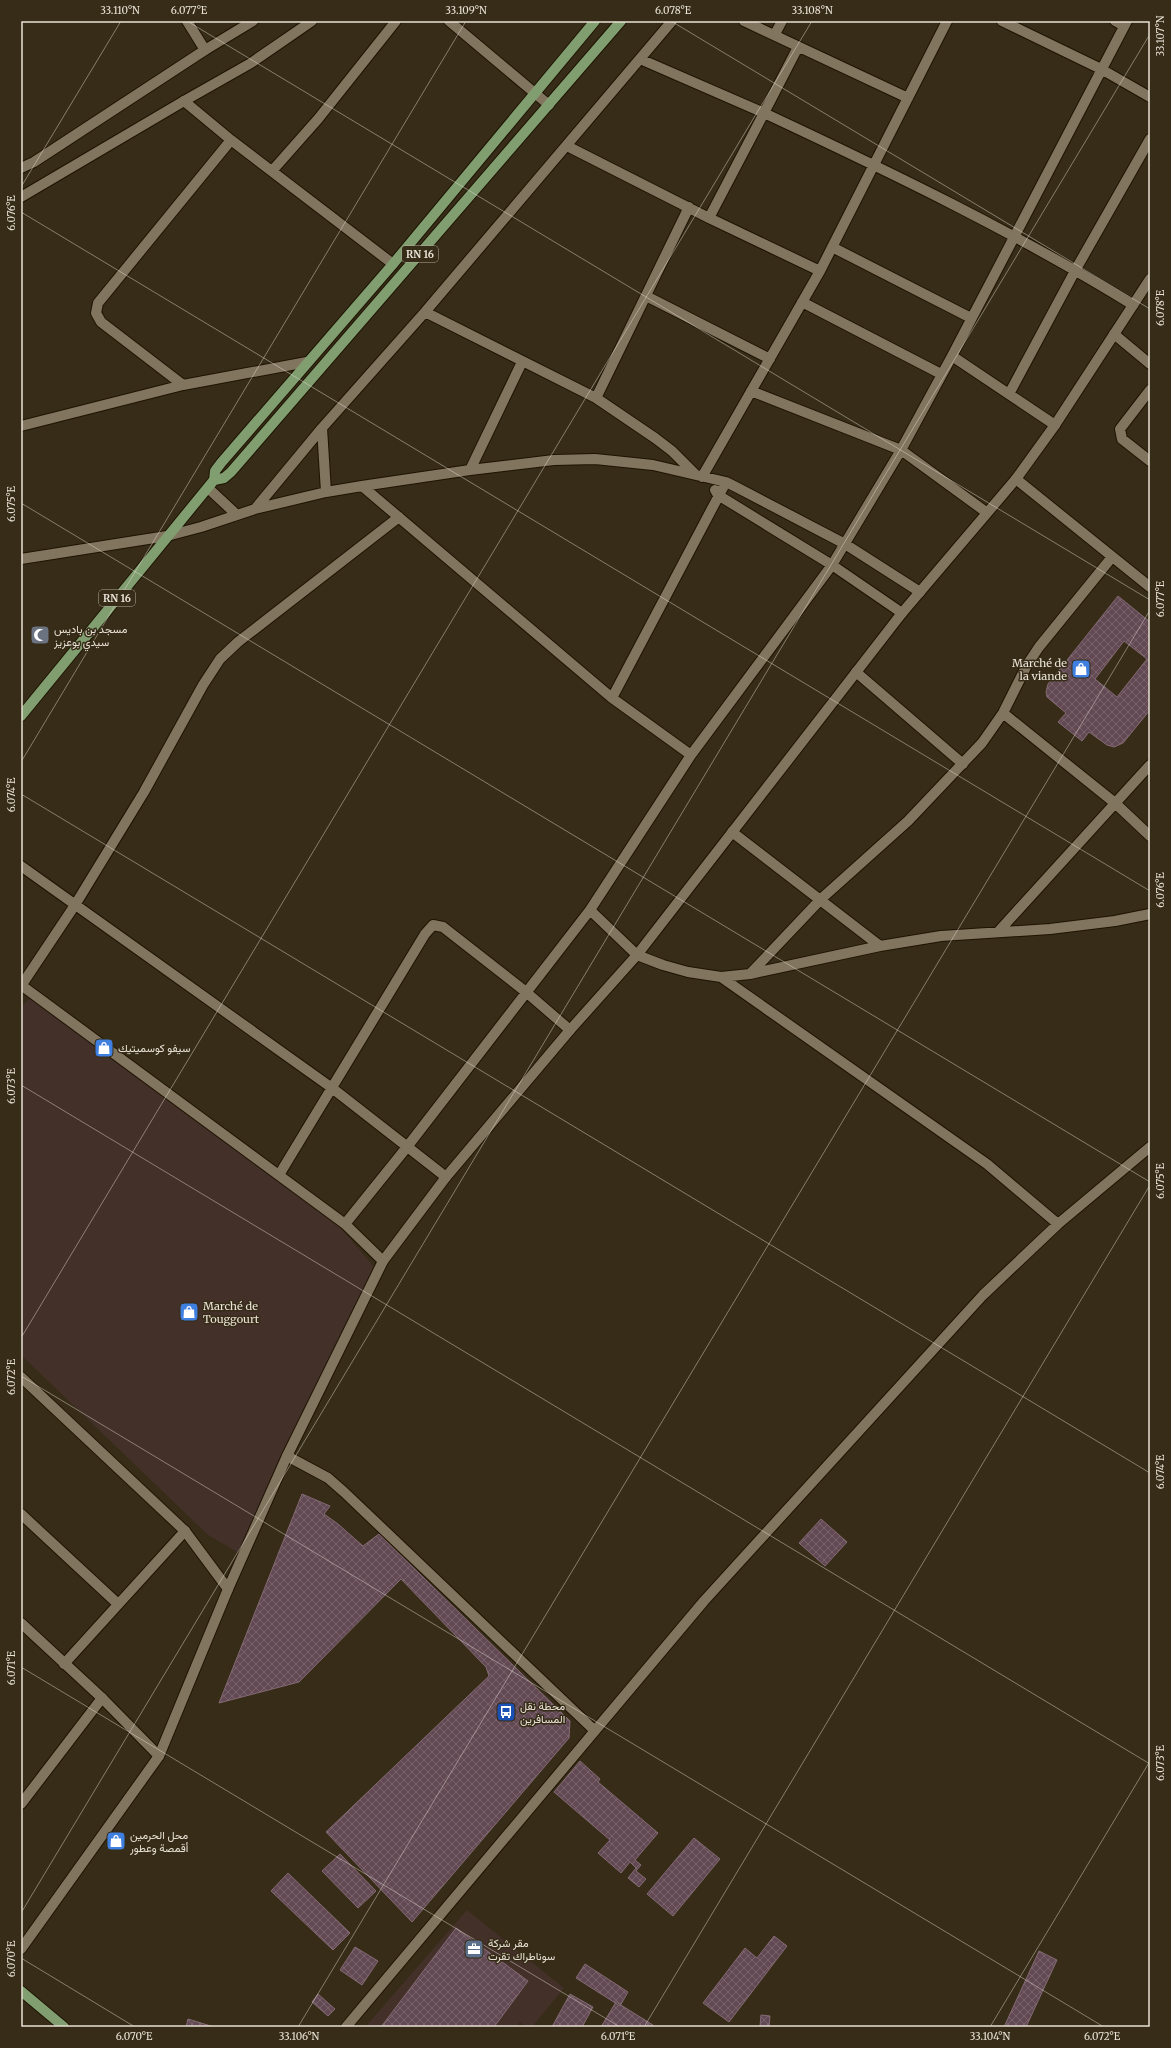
<svg xmlns="http://www.w3.org/2000/svg" width="1171" height="2048" viewBox="0 0 1171 2048" font-family="Merriweather,Vazirmatn,serif">
	<style>
		.commercial { fill: #433029 }
		.building { fill: url(#building-cross-hatch); stroke: #846a74; fill-rule: evenodd }
		.lines { fill: none; stroke-linecap: round; stroke-linejoin: round }
		.minor-casing { stroke: #1e1402; stroke-width: 12 }
		.tertiary-casing { stroke: #1e1402; stroke-width: 12 }
		.secondary-casing { stroke: #1e1402; stroke-width: 12 }
		.primary-casing { stroke: #1e1402; stroke-width: 12 }
		.minor { stroke: #82755f; stroke-width: 10 }
		.tertiary { stroke: #82755f; stroke-width: 10 }
		.secondary { stroke: #82755f; stroke-width: 10 }
		.primary { stroke: #809e70; stroke-width: 10 }
		.ticks { fill: none; stroke: #e9e2d6; stroke-width: 1; stroke-opacity: 0.45 }
		.labels { text-anchor: middle; stroke-width: 3; stroke-linejoin: round; paint-order: stroke }
		.shield { fill: #362c17; stroke: #b3ab9d; stroke-width: 1 }
		.shield-label { font-size: 10px; font-weight: bold; fill: #e9e2d6 }
		.poi-label { font-size: 11px; fill: #e9e2d6; stroke: #362c17; text-anchor: start }
		.neatline { fill: none; stroke: #e9e2d6; stroke-width: 1.5 }
		.ticks-label { font-size: 10px; text-anchor: middle; fill: #e9e2d6 }
	</style>
	<defs>
		<pattern id="building-cross-hatch" width="8" height="8" patternUnits="userSpaceOnUse"><rect width="8" height="8" fill="#624953"/><path d="M0 0l8 8M0 8l8-8" fill="none" stroke="#78636b"/></pattern>
	</defs>
	<rect width="100%" height="100%" fill="#362c17"/>
	<!-- commercial -->
	<path class="commercial" d="M31,997L332,1218L376,1269L242,1555L208,1535L21,1355V1007Z
		M467,1910L564,1988L532,2027H526L520,2022L517,2027H365Z"/>
	<!-- building -->
	<path class="building" d="M1118,596L1150,622V710L1123,743L1114,747L1107,745L1089,732L1082,741L1058,722L1066,713L1047,697L1046,692L1048,684ZM1124,641L1147,659L1117,697L1095,679Z
		M302,1494L330,1506L324,1514L338,1524L363,1546L379,1534L570,1721L569,1738L412,1922L326,1832L489,1676L486,1667L401,1579L299,1682L219,1703Z
		M821,1519L847,1542L825,1566L799,1543Z
		M580,1761L600,1779L598,1782L658,1833L635,1860L641,1865L636,1871L646,1879L639,1887L628,1878L636,1868L630,1862L621,1873L598,1853L610,1840L554,1792Z
		M694,1838L720,1859L673,1916L647,1894Z
		M340,1854L376,1891L358,1908L322,1871Z
		M288,1873L350,1933L333,1950L271,1891Z
		M456,1928L528,1981L494,2027H381Z
		M774,1936L787,1946L729,2022L703,2003L745,1948L757,1958Z
		M355,1947L378,1961L362,1985L340,1970Z
		M1039,1951L1057,1960L1026,2027H1004Z
		M585,1964L628,1992L620,2006L576,1978Z
		M318,1994L335,2009L328,2016L312,2002Z
		M570,1994L593,2007L582,2027H552Z
		M616,2002L653,2025L652,2027H601Z
		M761,2015L770,2016L769,2027L760,2026Z
		M188,2019L214,2027H186Z"/>
	<g class="lines">
		<!-- minor casing -->
		<g class="minor-casing">
			<path id="minor" d="M187,21L205,50
				M449,21L549,105
				M744,21L908,98
				M1002,21L1101,69L1150,97
				M1115,21L1124,26
				M1127,21L952,356L901,450L832,565L691,755L590,910L637,955L663,965L688,972L721,977L750,974L880,946L941,936L1050,929L1115,921L1150,914
				M775,34L782,21
				M798,47L764,113C890,172 1015,232 1133,305
				M640,59L764,113L709,218
				M184,101L231,140L393,264
				M567,146L709,218L820,271
				M272,171L318,119L396,21
				M832,247L971,318
				M646,296L770,359
				M802,302L941,374
				M425,312L596,398L655,438L672,451L695,474
				M1114,334L1150,364
				M952,356L1055,425
				M183,385L101,322L96,313L98,303L231,140
				M1150,390L1120,429L1122,439L1150,461
				M751,391L901,450L986,512
				M1009,394L1076,269L1150,139
				M596,398L689,207
				M21,426L183,385L307,362
				M322,428L326,492
				M470,470L522,362
				M702,477L820,271L947,21
				M1016,479L1150,587
				M362,486L612,698L691,755
				M208,488L237,515
				M715,490L718,495L832,565L902,613
				M255,509L326,492L362,486L470,470L554,460L595,459L653,465L726,482L738,488L845,544L920,592
				M21,559L167,536L201,527L255,509L322,428L425,312L672,21
				M856,672L963,764
				M612,698L726,482
				M1003,713L1115,803L1150,836
				M732,832L880,946
				M21,866L332,1088L446,1177
				M998,932L1150,765
				M750,974L821,899L908,821L982,743L1003,713L1027,665L1039,647L1112,557
				M721,977L987,1164L1058,1224
				M21,985L345,1224L383,1261
				M21,986L75,905L144,792L203,685L220,659L238,642L399,517
				M279,1175L425,934L433,925L443,927L526,992L570,1030
				M345,1224L407,1147L590,910
				M287,1456L328,1478L344,1492L594,1730
				M21,1514L118,1604
				M64,1664L185,1531
				M21,1804L102,1698
				M346,2027L704,1601L983,1295L1058,1224L1150,1147"/>
		</g>
		<!-- tertiary casing -->
		<g class="tertiary-casing">
			<path id="tertiary" d="M228,1589L287,1456L383,1261L446,1177L570,1030L637,955L902,613L1016,479L1055,425L1150,279
				M21,1623L102,1698L159,1756"/>
		</g>
		<!-- secondary casing -->
		<g class="secondary-casing">
			<path id="secondary" d="M21,168L34,162L205,50L253,21
				M21,197L184,101L251,63L312,21
				M21,1377L185,1531L228,1589L159,1756L21,1949"/>
		</g>
		<!-- primary casing -->
		<g class="primary-casing">
			<path id="primary" d="M214,480L224,478L231,472L621,21
				M21,716L214,480L215,471L221,463L393,264L595,21
				M21,1991L64,2027"/>
		</g>
		<!-- minor -->
		<use href="#minor" class="minor"/>
		<!-- tertiary -->
		<use href="#tertiary" class="tertiary"/>
		<!-- secondary -->
		<use href="#secondary" class="secondary"/>
		<!-- primary -->
		<use href="#primary" class="primary"/>
	</g>
	<!-- ticks -->
	<path class="ticks" d="M187,21L1150,600M671,21L1150,309M21,187L121,21M21,212L1150,891M21,503L1150,1182M21,762L466,21M21,794L1150,1473M21,1085L1150,1764M21,1338L812,21M21,1376L1104,2027M21,1667L620,2027M21,1913L1150,34M21,1958L135,2027M298,2027L1150,610M644,2027L1150,1185M990,2027L1150,1761"/>
	<!-- icons -->
	<defs>
		<g id="mosque-square" transform="scale(1)"><rect x="-9" y="-9" width="18" height="18" rx="4" fill="#6b7280" stroke="#362c17"/><path d="M3.5-4.9A6 6 0 1 0 3.5 4.9A5 5 0 1 1 3.5-4.9Z" fill="#fff"/></g>
		<g id="shop-square" transform="scale(1)"><rect x="-9" y="-9" width="18" height="18" rx="4" fill="#3f7fe0" stroke="#362c17"/><path d="M-5-2.5h2.3a2.7 3.5 0 0 1 5.4 0H5L5.5 6h-11ZM-1.5-2.5h3a1.5 2.3 0 0 0-3 0Z" fill="#fff"/></g>
		<g id="bus-square" transform="scale(1)"><rect x="-9" y="-9" width="18" height="18" rx="4" fill="#1a4fb4" stroke="#362c17"/><path d="M-5-6H5V4H4V6H2V4H-2V6H-4V4H-5ZM-3.5-4V0h7V-4ZM-3.5 1.2v1.5H-2V1.2ZM2 1.2v1.5H3.5V1.2Z" fill="#fff"/></g>
		<g id="office-square" transform="scale(1)"><rect x="-9" y="-9" width="18" height="18" rx="4" fill="#5c6f8a" stroke="#362c17"/><path d="M-6-3h4V-5.5h4V-3h4V5H-6ZM-1-4.5V-3h2v-1.5ZM-6 0V1H6V0Z" fill="#fff"/></g>
	</defs>
	<g fill-rule="evenodd">
		<use href="#mosque-square" x="40" y="635"/>
		<use href="#shop-square" x="1081" y="669"/>
		<use href="#shop-square" x="104" y="1048"/>
		<use href="#shop-square" x="189" y="1312"/>
		<use href="#bus-square" x="506" y="1712"/>
		<use href="#shop-square" x="116" y="1841"/>
		<use href="#office-square" x="474" y="1949"/>
	</g>
	<g class="labels">
		<!-- shield labels -->
		<g class="shield">
			<rect x="402" y="246" width="36" height="16" rx="3"/>
			<rect x="99" y="590" width="36" height="16" rx="3"/>
		</g>
		<g class="shield-label">
			<text x="420" y="258">RN 16</text>
			<text x="117" y="602">RN 16</text>
		</g>
		<!-- poi labels -->
		<g class="poi-label">
			<text x="54" y="633">مسجد بن باديس<tspan x="54" dy="13">سيدي بوعزيز</tspan></text>
			<text x="1067" y="667" text-anchor="end">Marché de<tspan x="1067" dy="13">la viande</tspan></text>
			<text x="118" y="1052">سيفو كوسميتيك</text>
			<text x="203" y="1310">Marché de<tspan x="203" dy="13">Touggourt</tspan></text>
			<text x="520" y="1710">محطة نقل<tspan x="520" dy="13">المسافرين</tspan></text>
			<text x="130" y="1839">محل الحرمين<tspan x="130" dy="13">أقمصة وعطور</tspan></text>
			<text x="488" y="1947">مقر شركة<tspan x="488" dy="13">سوناطراك تقرت</tspan></text>
		</g>
	</g>
	<!-- border -->
	<rect width="1171" height="2048" fill="none" stroke="#362c17" stroke-width="44"/>
	<rect x="22" y="22" width="1127" height="2004" class="neatline"/>
	<g class="ticks-label">
		<text x="120" y="14">33.110°N</text>
		<text x="189" y="14">6.077°E</text>
		<text x="466" y="14">33.109°N</text>
		<text x="673" y="14">6.078°E</text>
		<text x="812" y="14">33.108°N</text>
		<text transform="translate(1160 36) rotate(-90)" y="4">33.107°N</text>
		<text transform="translate(11 213) rotate(-90)" y="4">6.076°E</text>
		<text transform="translate(1160 308) rotate(-90)" y="4">6.078°E</text>
		<text transform="translate(11 504) rotate(-90)" y="4">6.075°E</text>
		<text transform="translate(1160 599) rotate(-90)" y="4">6.077°E</text>
		<text transform="translate(11 795) rotate(-90)" y="4">6.074°E</text>
		<text transform="translate(1160 890) rotate(-90)" y="4">6.076°E</text>
		<text transform="translate(11 1086) rotate(-90)" y="4">6.073°E</text>
		<text transform="translate(1160 1181) rotate(-90)" y="4">6.075°E</text>
		<text transform="translate(11 1377) rotate(-90)" y="4">6.072°E</text>
		<text transform="translate(1160 1472) rotate(-90)" y="4">6.074°E</text>
		<text transform="translate(11 1668) rotate(-90)" y="4">6.071°E</text>
		<text transform="translate(1160 1763) rotate(-90)" y="4">6.073°E</text>
		<text transform="translate(11 1959) rotate(-90)" y="4">6.070°E</text>
		<text x="134" y="2040">6.070°E</text>
		<text x="299" y="2040">33.106°N</text>
		<text x="618" y="2040">6.071°E</text>
		<text x="990" y="2040">33.104°N</text>
		<text x="1102" y="2040">6.072°E</text>
	</g>
</svg>
